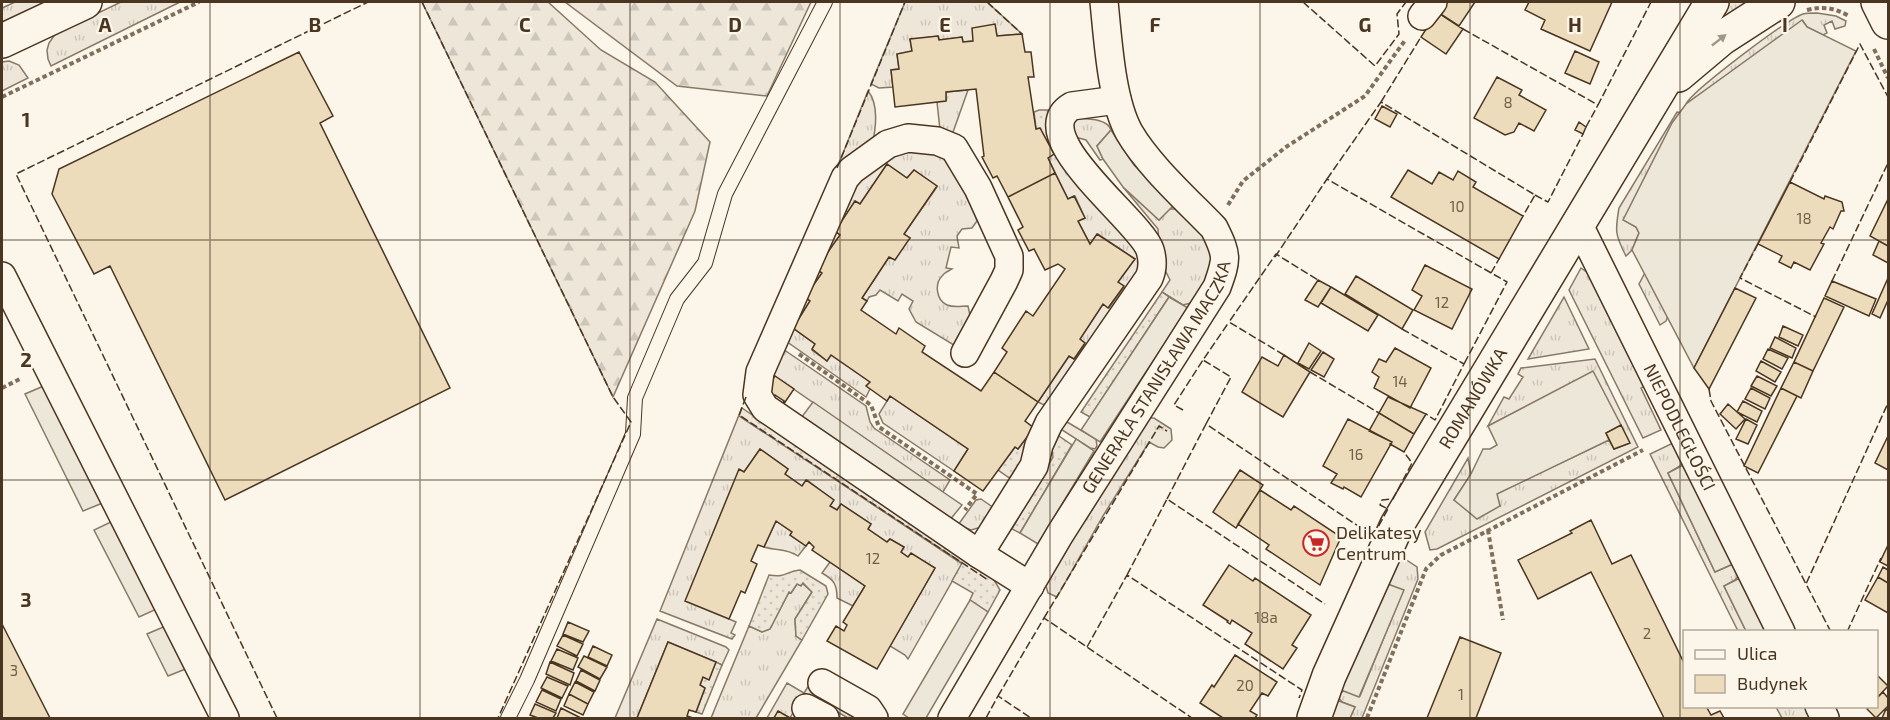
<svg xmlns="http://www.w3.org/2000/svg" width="1890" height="720" viewBox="0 0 1890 720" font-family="'Exo 2',sans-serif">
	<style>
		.grass { fill: url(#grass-tufts); stroke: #887966; stroke-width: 1.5 }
		.forest { fill: url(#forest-firs); stroke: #887966; stroke-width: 1.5 }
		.garden { fill: url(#garden-dots); stroke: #887966; stroke-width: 1.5 }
		.parking { fill: #ede7d9; stroke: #887966; stroke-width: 1.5 }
		.building { fill: #ecdcbc; stroke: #4a3520; stroke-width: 1.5 }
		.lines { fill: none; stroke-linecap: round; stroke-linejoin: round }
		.lane-casing { stroke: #4a3520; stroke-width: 16 }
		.street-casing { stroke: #4a3520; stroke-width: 30 }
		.secondary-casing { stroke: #4a3520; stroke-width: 36 }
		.path { stroke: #7f6f5c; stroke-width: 4; stroke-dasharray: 4.5 3; stroke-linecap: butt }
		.lane { stroke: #fbf6e9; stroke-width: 14 }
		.street { stroke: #fbf6e9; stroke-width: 27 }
		.secondary { stroke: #fbf6e9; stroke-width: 33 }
		.fence { stroke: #4a3520; stroke-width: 1.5; stroke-dasharray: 8 3; stroke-linecap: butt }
		.oneway { fill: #a29684 }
		.grid { fill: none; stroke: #4a3520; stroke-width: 1.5; stroke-opacity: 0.55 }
		.labels { text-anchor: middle; stroke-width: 4.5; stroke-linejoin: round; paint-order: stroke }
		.number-label { font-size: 15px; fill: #725f47 }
		.street-label { font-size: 18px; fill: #4a3520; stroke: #fbf6e9 }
		.poi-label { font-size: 18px; fill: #4a3520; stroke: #fbf6e9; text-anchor: start }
		.grid-label { font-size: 20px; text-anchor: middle; font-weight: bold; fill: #4a3520; stroke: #fbf6e9; stroke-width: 4.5; stroke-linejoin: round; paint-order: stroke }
	</style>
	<defs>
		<pattern id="grass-tufts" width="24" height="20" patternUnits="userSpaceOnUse" patternTransform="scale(1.5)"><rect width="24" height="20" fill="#ede6d9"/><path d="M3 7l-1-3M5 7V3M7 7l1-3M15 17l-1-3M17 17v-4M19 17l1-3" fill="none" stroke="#cdc6ba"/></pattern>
		<pattern id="forest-firs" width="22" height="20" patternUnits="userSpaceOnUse" patternTransform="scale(1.5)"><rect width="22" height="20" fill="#ede6d9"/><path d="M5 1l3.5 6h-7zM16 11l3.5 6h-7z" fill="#cdc6ba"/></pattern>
		<pattern id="garden-dots" width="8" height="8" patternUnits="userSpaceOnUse" patternTransform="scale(1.5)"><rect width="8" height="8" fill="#ede6d9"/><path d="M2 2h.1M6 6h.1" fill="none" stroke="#cdc6ba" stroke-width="1.8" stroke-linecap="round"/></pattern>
	</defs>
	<rect width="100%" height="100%" fill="#fbf6e9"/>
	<!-- grass -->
	<path class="grass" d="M15,2H48L2,25V8Z
		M121,2H180L51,66L48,59L47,50L49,43L56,33Z
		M905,2H987L1022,34L997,36L995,25L973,41L963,42L962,37L939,40L938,36L910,40L912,51L897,54L899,69L891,70L893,87L879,88L871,84Z
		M1720,2H1749L1709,32Z
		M1817,13L1836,16L1846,21L1845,26L1835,29L1832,21L1824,25L1827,33L1823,35L1807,27L1803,21L1686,104C1692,91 1786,20 1803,14C1807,13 1812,13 1817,13Z
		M9,61L19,65L28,78L2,91V62Z
		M968,90L952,135L940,130L937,102L946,100V92Z
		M868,91C879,104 876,129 872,145L837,168Z
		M1677,112L1683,113L1624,220L1636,227L1639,233L1632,250L1626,256C1615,235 1615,231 1619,208Z
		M1074,118C1086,119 1107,118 1111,130L1097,146L1103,159L1100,160L1086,140L1071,136Z
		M914,149L952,157L979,214L977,221L972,228L962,229L957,236L959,248L951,247L946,268L952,269C949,271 945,272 943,275C934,283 936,300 947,305C954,308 961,306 968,306L971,320L957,347L916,322L909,309L913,301L902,294L898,301L880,290L876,295L869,297L867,301L862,298L889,257L910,238L904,234L937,187L914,170L907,178L887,164L860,204L855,201L848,212L840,207L846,187L891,153Z
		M1062,153L1145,262L1049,405L1042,404L1038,402L1069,356L1074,359L1085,344L1080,339L1103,304L1109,308L1124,287L1118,282L1135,259L1098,234L1090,244L1078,221L1085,218L1075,196L1068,199L1048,158L1054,154Z
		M1123,187L1159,220L1169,209H1178C1185,216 1203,230 1207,239C1219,264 1205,283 1191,303L1183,305L1162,292L1170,280L1165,270L1159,245L1158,229Z
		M829,223L840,235L817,269L822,273L805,297L810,301L793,328L815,344L812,350L827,361L831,355L870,382L867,386L870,389L866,397L783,339Z
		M1581,268L1588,273L1645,386L1641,388L1661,430L1643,438L1569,290Z
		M1647,269L1670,311L1666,321L1660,325L1639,284Z
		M1564,297L1589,349L1528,359Z
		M780,347L866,406L870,422L874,428L950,480L943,492L766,370Z
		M1595,359L1638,447L1437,549L1430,550L1425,532L1468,458L1471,474L1454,500L1500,506L1496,494L1609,440L1614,449L1629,443L1593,372L1488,426L1504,397L1509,399L1523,377L1518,374L1521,368Z
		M890,396L968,449L954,471L883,423L879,414Z
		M739,415L962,564L908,659L905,655L890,646L935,568L911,554L908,557L901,552L904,547L890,539L887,542L868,529L871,524L841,504L837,510L830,506L833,500L807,480L802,486L785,474L788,469L760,449L744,472L740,470L729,619L736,622L731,633L735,635L732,639L660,611Z
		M1148,418H1154L1171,429L1172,440L1164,448L1158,447L1149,442L1103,516L1057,597L1048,593L1046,586L1103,487Z
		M1067,422L1096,439L1097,446L1095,449L1090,448L1056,426Z
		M1673,443L1682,462L1680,466L1668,473L1715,572L1731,565L1738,567L1740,574L1735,580L1724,586L1746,631H1738L1650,454Z
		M981,499L994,508L985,526L971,530L958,525L976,500Z
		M776,521L792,532L790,535L806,546L798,556C786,548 777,551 764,547Z
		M1405,559L1417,567L1418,579L1362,718H1350L1355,707L1342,702L1338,697L1339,693L1344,691L1360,696L1403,591L1385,583L1396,562Z
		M830,562L865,586L853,606L837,598C837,584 834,580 822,573Z
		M802,583L812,592L795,619L796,636L802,640L756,718H711L749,626L762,632L770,629L789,592L791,593L797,584Z
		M657,619L726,647L729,650L722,665L668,642L637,718H615Z
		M787,683L804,693L790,718L778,712L774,718H767Z
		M1776,707H1808L1814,718H1782Z"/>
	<!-- forest -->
	<path class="forest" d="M422,2H548L601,50L655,82L710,142L695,211L613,397Z
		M565,2H811L767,96L677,86Z"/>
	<!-- garden -->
	<path class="garden" d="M1039,110H1053L1062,153L1054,154L1040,128L1036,129L1034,112Z
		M1162,292L1169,297L1090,417L1081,412Z
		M742,408L930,535L990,573L1000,590L988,612L970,600L973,593L952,581L962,563L739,416Z
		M1034,428L1033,445L1011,478L1008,477L998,470L1015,447L1018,449Z
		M1053,432L1072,445L1020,533L1012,529L1053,457L1051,443Z
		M800,570L826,586L828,594L802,640L796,636L795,619L812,592L803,583L801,586L797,584L791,593L789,592L770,629L762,632L749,626L769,575C787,578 786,571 800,570Z
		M716,662L722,665L702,714L696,712L705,688L700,685L703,677L709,679Z
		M809,685L864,717V718H848L804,693Z"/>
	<!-- parking -->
	<path class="parking" d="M1802,20L1807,27L1856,51L1694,368L1632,250L1639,233L1636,227L1623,220L1672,123L1686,104Z
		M1111,130L1134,165L1175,204L1159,220L1123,187L1103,159L1097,146Z
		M1169,297L1188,308L1100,442L1081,430Z
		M1593,371L1621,425L1606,433L1609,440L1497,494L1500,506L1477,519L1454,500L1471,474L1483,449H1490L1497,445L1488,426Z
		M46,385L105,502L83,511L25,394Z
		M813,402L943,492L962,505L949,521L798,422Z
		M1076,439L1094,451L1038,544L1020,533Z
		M1687,463L1735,563L1715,572L1668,473Z
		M115,520L159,608L139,617L94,530Z
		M1742,577L1769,631H1746L1724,586Z
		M1385,583L1404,590L1359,697L1341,690Z
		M970,600L988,612L926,718H909L903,714Z
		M168,625L188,668L168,676L147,634Z
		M1336,700L1355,707L1350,718H1329Z"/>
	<!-- building -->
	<path class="building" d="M1447,2H1475L1459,26L1439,13Z
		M1529,2H1612L1590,51L1541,29L1545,20L1525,10Z
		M1437,12L1463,29L1446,54L1421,37Z
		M995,24L997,36L1022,34L1025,52H1031L1034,77H1028L1036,129L1040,128L1054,154L1048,158L1055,173L1008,197L997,176L993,178L982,157L984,156L976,89L946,92V101L895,107L891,70L899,69L897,54L912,51L910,39L938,36L939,40L962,37L963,42L973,41L972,28Z
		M1575,51L1599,62L1590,84L1565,73Z
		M299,52L333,116L320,123L450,388L225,500L110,266L94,274L52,194L59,169Z
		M1497,77L1522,90L1519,95L1546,110L1534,131L1519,123L1514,132L1505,135L1474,118Z
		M1382,106L1397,114L1390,127L1375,119Z
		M1579,122L1586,127L1583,134L1575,130Z
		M887,164L907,178L914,170L937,186L904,234L910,238L895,260L889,257L862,298L867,301L861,310L896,334L899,328L925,346L922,352L981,391L994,372L1038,402L1025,421L1034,428L1018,449L1015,447L983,491L954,471L968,449L890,396L887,401L866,386L870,382L831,355L827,361L812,349L815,344L793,328L810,301L805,297L822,273L816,269L840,235L835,231L855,201L860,204Z
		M1408,170L1432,184L1439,172L1453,180L1458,171L1476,182L1473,187L1523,216L1499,259L1391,197Z
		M1055,173L1068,199L1074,196L1085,218L1078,221L1090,244L1097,234L1135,259L1118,282L1124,286L1108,308L1103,304L1080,339L1085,343L1074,359L1069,356L1038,402L994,372L1007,352L1002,348L1026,311L1033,316L1065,269L1058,264L1045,270L1034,249L1029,251L1018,230L1023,227L1008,197Z
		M1790,182L1824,199L1825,196L1842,202L1844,211H1841L1833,229L1830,227L1821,243L1824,244L1810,270L1794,262L1791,268L1779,262L1782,256L1758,244Z
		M1888,199V246L1870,236Z
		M1879,241L1888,246V263L1873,255Z
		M1425,265L1472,289L1452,329L1414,310L1422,296L1412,290Z
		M1356,276L1413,310L1402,329L1345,294Z
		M1888,278V300L1880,318L1872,314Z
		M1318,280L1331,287L1318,307L1305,300Z
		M1832,281L1876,299L1869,316L1825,296Z
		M1331,287L1378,315L1368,331L1321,303Z
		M1735,288L1756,298L1709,389L1694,368Z
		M1824,298L1844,307L1813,371L1794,362Z
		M1783,326L1803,335L1798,346L1779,337Z
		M1775,337L1796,348L1792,358L1770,348Z
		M1309,343L1321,351L1309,369L1298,363Z
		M1395,348L1431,368L1410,408L1374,388L1379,377L1372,372L1379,359L1386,362Z
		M1768,349L1788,358L1782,369L1763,359Z
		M1323,352L1334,359L1324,377L1311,370Z
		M1284,355L1310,372L1283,417L1242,392L1262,357L1278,366Z
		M1761,361L1781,372L1775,382L1756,371Z
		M1794,362L1813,371L1801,398L1781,388Z
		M775,376L794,389L781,408L780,407L784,401L775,395L772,400L763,392Z
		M1757,376L1777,386L1771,396L1751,386Z
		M1751,388L1770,398L1765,409L1745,399Z
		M1781,388L1797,396L1758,473L1744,466Z
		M1388,397L1426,414L1414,434L1379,413Z
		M1743,401L1762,411L1757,422L1737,412Z
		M1728,404L1745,419L1736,429L1720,414Z
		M1379,413L1414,434L1404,452L1390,444L1392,442L1369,431Z
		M1348,419L1392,442L1361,497L1344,487L1343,489L1331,483L1337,474L1323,466Z
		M1746,419L1757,425L1748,444L1736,439Z
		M1621,425L1630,443L1614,449L1606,433Z
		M1888,436V470L1875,463Z
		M760,449L788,469L785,474L802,486L806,480L834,500L830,506L837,510L841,504L871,524L868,529L887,542L890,539L904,547L901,552L908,557L911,553L935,568L877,669L827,641L836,626L844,631L847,625L843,622L865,586L812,550L814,547L809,542L806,546L790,535L792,532L776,521L764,547L758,545L751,561L757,564L745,593L741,591L729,619L685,601L739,469L744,472Z
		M1240,470L1263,485L1236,528L1213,512Z
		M1260,490L1291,510L1294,506L1341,537L1320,585L1266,549L1269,545L1238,524Z
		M1591,520L1612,564L1631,555L1684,663V706H1706L1711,715L1720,711L1724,718H1664L1591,572L1538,599L1518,560L1572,533L1570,531Z
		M1888,545V566L1880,562Z
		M1229,565L1253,581L1255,578L1311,615L1292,645L1297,648L1283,669L1245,644L1252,633L1232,620L1230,624L1227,622L1228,621L1203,605Z
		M1883,567L1888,570V583L1878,577Z
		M1878,577L1888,583V613L1865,600Z
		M568,622L589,631L583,642L563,634Z
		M2,624L50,718H2Z
		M563,635L583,644L577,656L557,646Z
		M1460,637L1501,653L1476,718H1427Z
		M668,642L716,662L709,680L703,677L700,685L705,688L696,712L689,710L687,716L693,718H637Z
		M593,646L612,655L607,666L588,657Z
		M557,649L578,658L573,670L551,661Z
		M1235,655L1277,682L1268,696L1262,693L1250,711L1257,715L1255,718H1223L1200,703L1212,685L1214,687Z
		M584,656L607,667L600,679L578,667Z
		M550,662L574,673L570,685L546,674Z
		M581,670L600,680L595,691L576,681Z
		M1878,676L1888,686L1876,699V678Z
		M547,677L568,686L562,698L541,688Z
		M575,682L594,692L588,704L569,694Z
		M542,690L561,699L556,711L536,702Z
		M1883,692L1888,698V706L1876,718L1867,709L1869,706H1876V699Z
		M569,694L588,704L583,715L564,706Z
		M535,704L556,713L553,718H538L530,715Z
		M561,708L581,718H557Z
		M1886,709L1888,711V718H1882Z
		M778,711L790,718H791H774Z"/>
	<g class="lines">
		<!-- lane casing -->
		<g class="lane-casing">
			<path id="lane" d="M508,718L527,680L633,434L635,398L677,299L705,263L725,194L825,2"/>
		</g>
		<!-- street casing -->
		<g class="street-casing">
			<g id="street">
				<path d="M1422,16L1433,2"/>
				<path id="s1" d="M1578,223L1781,632"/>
				<path d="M2,276L225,718"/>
				<path d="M965,353L1004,281L1009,270V256L978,188L954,148L937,141L908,138L888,144L852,170L845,178L760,372L757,395L765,408L979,554"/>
				<path d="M1030,586L979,554L1034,466L1039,445L1049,423L1149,278C1153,269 1153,260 1150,250C1141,221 1022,135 1072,106L1117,100"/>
				<path d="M822,683L868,709L874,718"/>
				<path d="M1819,706L1825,718"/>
				<path d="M806,708L825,718"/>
				<path id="s2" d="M952,718L1060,534L1217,287C1227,259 1228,256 1214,228C1187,200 1148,165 1129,132C1111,99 1108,39 1104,2"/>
			</g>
		</g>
		<!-- secondary casing -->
		<g class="secondary-casing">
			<g id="secondary">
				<path d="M1878,2L1888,22"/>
				<path d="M2,41L85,2"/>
				<path d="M1678,75L1722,38L1778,2"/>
				<path id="s3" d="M1314,718L1329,676L1397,525L1712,2"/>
			</g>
		</g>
		<!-- path -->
		<path class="path" d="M1807,10C1823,6 1835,8 1849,16
			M1874,49L1888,78
			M2,97L199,2
			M1228,205L1243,181L1286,147L1365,96L1406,39
			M799,354L871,405L879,427L977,494L965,510
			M2,388L22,378
			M1488,530L1503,620
			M1367,718L1426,569L1441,555L1643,450"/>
		<!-- lane -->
		<use href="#lane" class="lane"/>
		<!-- street -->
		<use href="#street" class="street"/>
		<!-- secondary -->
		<use href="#secondary" class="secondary"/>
		<!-- fence -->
		<path class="fence" d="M422,2L613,397L631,422L498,718
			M987,2L1022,34
			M1303,2L1375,66L1399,34L1397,14L1406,2
			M1463,29L1598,105L1651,2
			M1381,102L1421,37
			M1586,127L1598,105
			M837,168L905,2
			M1327,179L1381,102L1535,195L1523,216
			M1790,182L1860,44L1888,97
			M1535,195L1548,202L1583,134
			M1758,244L1740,278L1816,317
			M1275,257L1327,179L1507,282L1464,364
			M1491,273L1499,259
			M1832,281L1888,163
			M1402,329L1464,364L1435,420L1426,414
			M1284,355L1229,322L1276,254L1318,280
			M1310,372L1379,413
			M1709,389L1711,401L1806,584
			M746,397L739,415L988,580
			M1183,410L1174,405L1203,360
			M1206,424L1231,377L1203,360L1229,322
			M1167,499L1206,424L1373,536L1388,509L1380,505L1382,500L1393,499L1412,463L1404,452
			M1127,575L1167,499L1325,604
			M1044,618L1159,426L1167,431
			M1831,632L1806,584L1888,403
			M1847,632L1881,558
			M1087,647L1127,575L1302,690L1299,698
			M998,696L1044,618L1192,718
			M277,718L16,174L368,2
			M986,718L998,696L1031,718"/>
	</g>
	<!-- one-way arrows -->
	<defs><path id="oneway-solid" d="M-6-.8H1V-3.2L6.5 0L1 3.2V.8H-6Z" transform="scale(1.5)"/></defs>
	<use class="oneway" href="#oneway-solid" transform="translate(1719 40) rotate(-38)"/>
	<!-- grid -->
	<path class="grid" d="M210,2V718M420,2V718M630,2V718M840,2V718M1050,2V718M1260,2V718M1470,2V718M1680,2V718M2,240H1888M2,480H1888"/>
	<!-- icons -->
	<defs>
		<g id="supermarket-ring" transform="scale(1.35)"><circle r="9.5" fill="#fbf6e9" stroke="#c62828" stroke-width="1.5"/><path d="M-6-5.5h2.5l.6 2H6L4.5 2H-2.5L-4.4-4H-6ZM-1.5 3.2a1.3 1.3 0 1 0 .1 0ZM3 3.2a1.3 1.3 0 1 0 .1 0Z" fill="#c62828"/></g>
	</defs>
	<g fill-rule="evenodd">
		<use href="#supermarket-ring" x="1316" y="543"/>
	</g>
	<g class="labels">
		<!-- number labels -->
		<g class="number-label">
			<text x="1508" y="108">8</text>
			<text x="1457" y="212">10</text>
			<text x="1804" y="224">18</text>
			<text x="1442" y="308">12</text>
			<text x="1400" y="387">14</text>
			<text x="1356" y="460">16</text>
			<text x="873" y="564">12</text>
			<text x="1266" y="623">18a</text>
			<text x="1647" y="639">2</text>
			<text x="14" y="676">3</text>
			<text x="1245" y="691">20</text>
			<text x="1461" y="700">1</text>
		</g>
		<!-- street labels -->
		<g class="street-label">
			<text dy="6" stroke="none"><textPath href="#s2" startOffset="398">GENERAŁA STANISŁAWA MACZKA</textPath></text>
			<text dy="6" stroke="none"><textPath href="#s3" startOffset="358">ROMANÓWKA</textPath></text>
			<text dy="6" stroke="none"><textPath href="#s1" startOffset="228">NIEPODLEGŁOŚCI</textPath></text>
		</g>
		<!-- poi labels -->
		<g class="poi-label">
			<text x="1336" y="539">Delikatesy<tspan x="1336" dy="21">Centrum</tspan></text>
		</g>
	</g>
	<g class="grid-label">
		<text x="105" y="32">A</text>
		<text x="315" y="32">B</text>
		<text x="525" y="32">C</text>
		<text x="735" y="32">D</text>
		<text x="945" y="32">E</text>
		<text x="1155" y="32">F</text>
		<text x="1365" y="32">G</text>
		<text x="1575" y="32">H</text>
		<text x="1785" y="32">I</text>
		<text x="26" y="127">1</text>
		<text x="26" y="367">2</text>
		<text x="26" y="607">3</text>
	</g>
	<!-- border -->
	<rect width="1890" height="720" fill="none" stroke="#4a3520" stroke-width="6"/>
	<!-- legend -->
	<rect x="1683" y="630" width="195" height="78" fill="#fbf6e9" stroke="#b4a999" stroke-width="1.5"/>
	<rect x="1695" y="650" width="30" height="9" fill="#fbf6e9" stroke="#b4a999" stroke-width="1.5"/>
	<text x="1737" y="660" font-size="18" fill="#4a3520">Ulica</text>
	<rect x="1695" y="675" width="30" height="18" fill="#ecdcbc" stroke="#b4a999" stroke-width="1.5"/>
	<text x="1737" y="690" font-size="18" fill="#4a3520">Budynek</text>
</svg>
